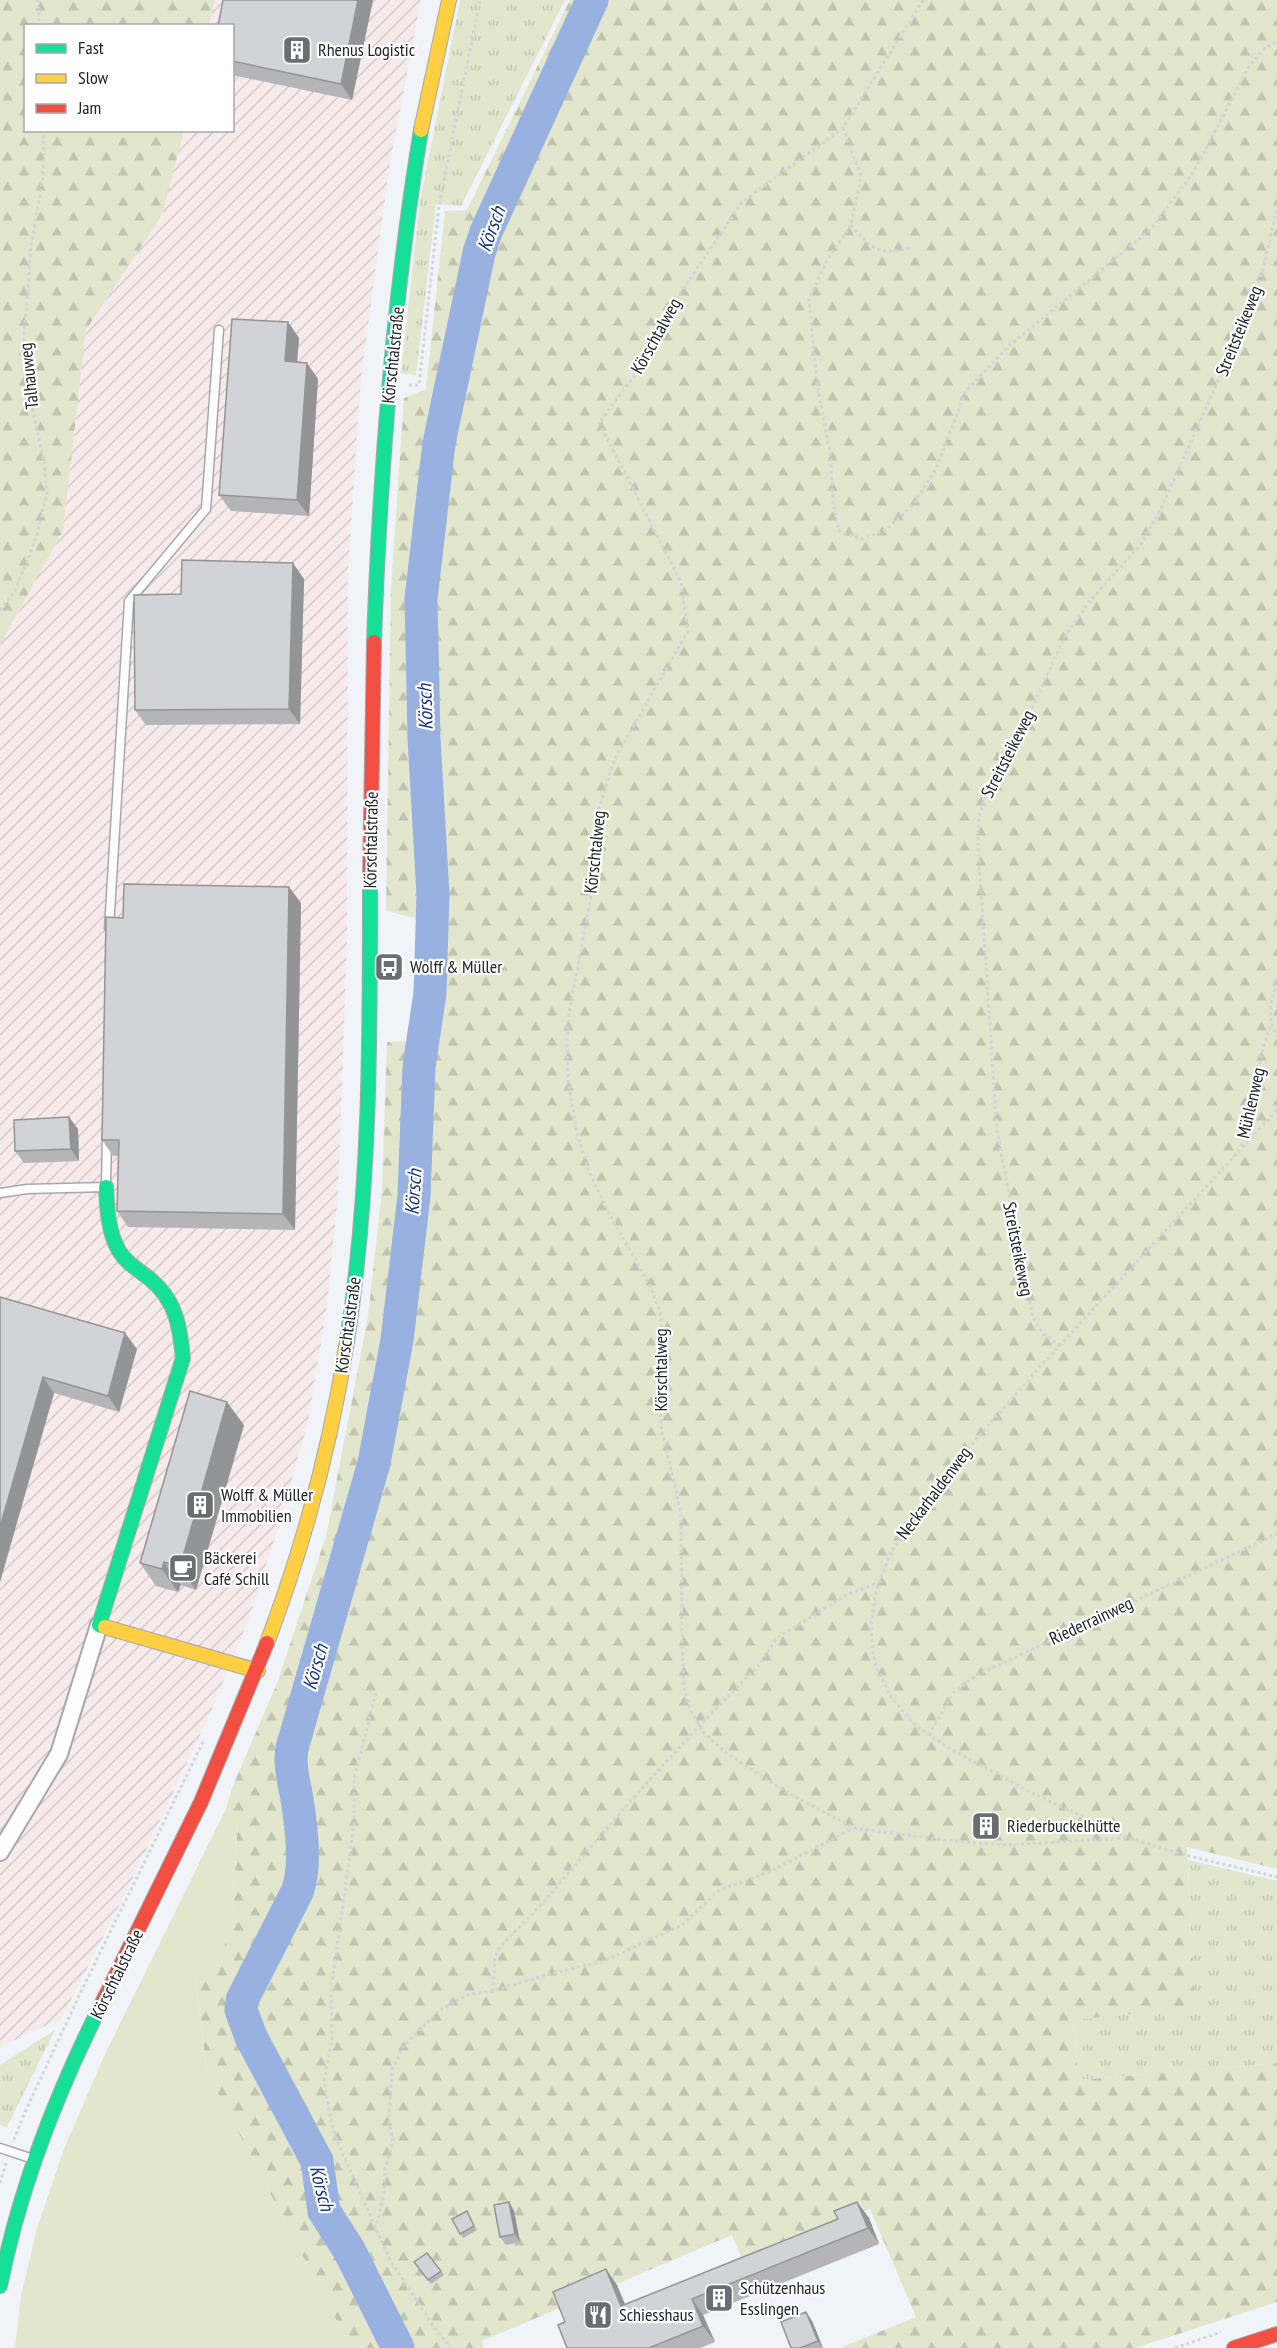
<svg xmlns="http://www.w3.org/2000/svg" width="1277" height="2348" viewBox="0 0 1277 2348" font-family="'PT Sans Narrow',sans-serif">
	<style>
		.industrial { fill: url(#industrial-furrows) }
		.grass { fill: url(#grass-tufts) }
		.forest { fill: url(#forest-firs) }
		.garden { fill: #e1e6cd }
		.lines { fill: none; stroke-linecap: round; stroke-linejoin: round }
		.river { stroke: #99b1e0; stroke-width: 33 }
		.lane-casing { stroke: #a6a9ac; stroke-width: 11 }
		.street-casing { stroke: #a6a9ac; stroke-width: 20 }
		.fast-casing { stroke: #a6a9ac; stroke-width: 16 }
		.slow-casing { stroke: #a6a9ac; stroke-width: 16 }
		.jam-casing { stroke: #a6a9ac; stroke-width: 16 }
		.path { stroke: #d2d4d5; stroke-width: 3; stroke-dasharray: 3 3; stroke-linecap: butt }
		.lane { stroke: #fdfdfe; stroke-width: 8 }
		.street { stroke: #fdfdfe; stroke-width: 16 }
		.fast { stroke: #16e098; stroke-width: 14 }
		.slow { stroke: #ffcf43; stroke-width: 14 }
		.jam { stroke: #f24e42; stroke-width: 14 }
		.wall { fill: #b5b5b8 }
		.shaded-wall { fill: #939496 }
		.building { fill: #d2d3d6; stroke: #939496; stroke-width: 1.5 }
		.labels { text-anchor: middle; stroke-width: 4.5; stroke-linejoin: round; paint-order: stroke }
		.poi-label { font-size: 18px; fill: #222528; stroke: #fff; text-anchor: start }
		.street-label { font-size: 18px; fill: #222528; stroke: #fff }
		.water-label { font-size: 20px; font-style: italic; fill: #173683; stroke: #fff }
	</style>
	<defs>
		<pattern id="industrial-furrows" width="10" height="10" patternUnits="userSpaceOnUse" patternTransform="scale(1.5)"><rect width="10" height="10" fill="#f7eaeb"/><path d="M-1 1l2-2M0 10L10 0M9 11l2-2" fill="none" stroke="#d3c9ca"/></pattern>
		<pattern id="grass-tufts" width="24" height="20" patternUnits="userSpaceOnUse" patternTransform="scale(1.5)"><rect width="24" height="20" fill="#e1e6cd"/><path d="M3 7l-1-3M5 7V3M7 7l1-3M15 17l-1-3M17 17v-4M19 17l1-3" fill="none" stroke="#c1c5b0"/></pattern>
		<pattern id="forest-firs" width="22" height="20" patternUnits="userSpaceOnUse" patternTransform="scale(1.5)"><rect width="22" height="20" fill="#e1e6cd"/><path d="M5 1l3.5 6h-7zM16 11l3.5 6h-7z" fill="#c1c5b0"/></pattern>
	</defs>
	<rect width="100%" height="100%" fill="#f0f4f8"/>
	<!-- industrial -->
	<path class="industrial" d="M215,0H421L389,168L361,377L348,569L347,942L338,1192L327,1305L308,1422L277,1531L250,1615L209,1716L124,1896L60,2021L51,2023L0,2047V645L63,531L86,330L162,215L184,131L232,130V26L209,25Z"/>
	<!-- grass -->
	<path class="grass" d="M460,0H565L461,206L436,204L416,375L401,373L420,201Z
		M1188,1860L1277,1881V2063L1078,2080L1074,2019L1194,2007Z
		M55,2030L7,2127L0,2125V2065Z"/>
	<!-- forest -->
	<path class="forest" d="M0,0H215L209,25L26,26V130L184,131L162,215L86,330L63,531L0,645Z
		M570,0H1277V1869L1187,1847L1195,2007L1074,2020L1078,2080L1277,2063V2302L1135,2348H840L916,2317L870,2209L742,2259L732,2235L482,2341L484,2348H351L207,2073L195,1977L232,1936L238,1815L226,1809L232,1788L277,1683L326,1536L368,1317L382,1190L387,1042L417,1041L423,920L386,911L391,588L404,398L426,389L445,211L467,210Z"/>
	<!-- garden -->
	<path class="garden" d="M226,1809L238,1815L232,1936L195,1977L207,2073L351,2348H15L21,2296L37,2228L64,2149L105,2054Z"/>
	<g class="lines">
		<!-- river -->
		<path class="river" d="M398,2348L349,2250L324,2211L317,2161L251,2037L241,2010L242,2000L297,1892C307,1867 301,1825 297,1799C294,1782 289,1765 292,1748L374,1463L397,1340L414,1196L419,1067L430,993L433,895L424,738L421,599L439,443L479,253L486,232L592,0"/>
		<!-- lane casing -->
		<g class="lane-casing">
			<path id="lane" d="M109,928L129,601L206,509L219,330
				M0,1193L27,1189L106,1187L107,1135
				M0,2148L33,2159"/>
		</g>
		<!-- street casing -->
		<g class="street-casing">
			<path id="street" d="M0,1852L59,1754L99,1625"/>
		</g>
		<!-- fast casing -->
		<g class="fast-casing">
			<path id="fast" d="M374,642C380,471 393,299 421,130
				M347,1341C371,1187 370,1031 370,876
				M105,1627L99,1625L183,1358C180,1327 176,1300 150,1279C139,1270 126,1263 119,1251C108,1232 107,1208 106,1187
				M0,2286C20,2185 57,2092 103,2001"/>
		</g>
		<!-- slow casing -->
		<g class="slow-casing">
			<path id="slow" d="M421,130L449,0
				M105,1627L258,1671
				M267,1643C304,1545 331,1444 347,1341"/>
		</g>
		<!-- jam casing -->
		<g class="jam-casing">
			<path id="jam" d="M370,876L374,642
				M103,2001L201,1802L267,1643
				M1234,2348L1277,2334"/>
		</g>
		<!-- path -->
		<path class="path" d="M38,0L39,26
			M923,0L843,128L742,202L671,307L643,364L599,423L681,582L688,631L614,760L599,809L590,902L569,1013L567,1039L568,1079L577,1134L589,1171L610,1215L650,1285L660,1313L663,1338L660,1410L662,1432L681,1513L682,1642L684,1687L690,1709L703,1732L725,1752L786,1792L854,1828L944,1840L1004,1845L1128,1838
			M843,128L861,176L851,225L826,262L809,299L817,383L830,453L833,501L839,531L863,539L887,529L913,505L936,469L966,391L1009,346L1151,229L1193,173L1250,65L1265,48L1277,41
			M851,225C872,249 877,256 910,248
			M409,385H419L439,206L480,0
			M0,610L15,591L36,538L47,494L44,462L24,371V337L31,246L43,178L44,130
			M1277,983C1270,1001 1267,1019 1277,1036
			M1277,1110L1038,1369L936,1485L913,1515L889,1557L876,1591L871,1626L873,1653L876,1666L891,1697L916,1726L947,1747L1030,1792L1128,1838L1185,1855L1277,1877
			M1241,1146L1264,1045L1271,1023
			M1060,1346L1043,1334L1033,1318L997,1131L978,846L979,816L989,787L1034,704L1065,636L1089,602L1141,544L1160,511L1251,307L1263,270L1277,208
			M376,1693L354,1779V1825L331,1991L332,2038L324,2082L332,2125L338,2143L390,2260L433,2326L451,2348
			M929,1735L953,1693L975,1676L1277,1534
			M493,1991L495,1956L499,1948L541,1905L634,1797L699,1726L760,1664L777,1638L848,1594L878,1583
			M14,2140L25,2112L78,1998L203,1742
			M0,2183L6,2163
			M375,2229L384,2195L385,2169L393,2142L389,2120L392,2070L403,2047L440,2010L467,1995L493,1991L553,1973L604,1961L682,1925L718,1891L769,1872L854,1828
			M1175,2348L1221,2332"/>
		<!-- lane -->
		<use href="#lane" class="lane"/>
		<!-- street -->
		<use href="#street" class="street"/>
		<!-- fast -->
		<use href="#fast" class="fast"/>
		<!-- slow -->
		<use href="#slow" class="slow"/>
		<!-- jam -->
		<use href="#jam" class="jam"/>
	</g>
	<!-- wall -->
	<path class="wall" d="M373,0L352,100L232,75V26Z
		M288,322L299,338L297,362L318,379L309,516L231,511L219,495Z
		M304,579L300,724L146,725L135,710L181,594Z
		M289,887L301,903L295,1230L128,1227L117,1211L118,1156H113L102,1140L123,918Z
		M69,1117L78,1129L79,1161L24,1163L15,1151Z
		M0,1297L137,1349L119,1412L54,1393L0,1582Z
		M244,1425L196,1590L181,1585L178,1592L156,1586L140,1563Z
		M509,2202L514,2211L520,2242L506,2245L500,2237Z
		M857,2202L869,2218L879,2244L703,2315L715,2342L700,2348H567L565,2322L617,2285L625,2304L838,2219Z
		M469,2215L477,2230L463,2238L460,2234Z
		M427,2253L444,2275L431,2284L414,2262Z
		M806,2312L812,2321L823,2348H791Z"/>
	<!-- shaded-wall -->
	<path class="shaded-wall" d="M358,0H373L352,100L341,84Z
		M288,322L299,338L296,377L285,361Z
		M307,363L318,379L309,516L297,500Z
		M293,563L304,579L300,724L289,709Z
		M289,887L301,903L295,1230L283,1214Z
		M69,1117L78,1129L79,1161L71,1149Z
		M125,1333L137,1349L119,1412L108,1396Z
		M43,1377L54,1393L0,1582V1527Z
		M227,1402L244,1425L196,1590L180,1567Z
		M164,1562L181,1585L178,1592L162,1569Z
		M509,2202L514,2211L520,2242L515,2234Z
		M857,2202L869,2218L879,2244L868,2228Z
		M606,2269L617,2285L632,2322L621,2306Z
		M692,2299L703,2315L715,2342L703,2326Z
		M806,2312L812,2321L823,2348L818,2341Z"/>
	<!-- building -->
	<path class="building" d="M223,0H358L341,84L232,61V26H218Z
		M232,319L288,322L285,361L307,363L297,500L219,495Z
		M182,560L293,563L289,709L135,710L134,595L181,594Z
		M124,884L289,887L283,1214L117,1211L119,1140H102L106,917L123,918Z
		M69,1117L71,1149L15,1151L14,1120Z
		M0,1297L125,1333L108,1396L43,1377L0,1527Z
		M190,1391L227,1402L180,1567L164,1562L162,1569L140,1563Z
		M509,2202L515,2234L500,2237L494,2205Z
		M857,2202L868,2228L692,2299L703,2326L649,2348H567L558,2325L565,2322L553,2292L606,2269L621,2306L838,2219L834,2211Z
		M467,2211L474,2226L460,2234L452,2219Z
		M427,2253L441,2271L428,2280L414,2262Z
		M806,2312L818,2341L800,2348H791L781,2322Z"/>
	<!-- icons -->
	<defs>
		<g id="building-square" transform="scale(1.5)"><rect x="-9" y="-9" width="18" height="18" rx="4" fill="#6a6d71" stroke="#fff"/><path d="M-4-6H4V6H1V3H-1V6H-4ZM-2.5-4.3h1.7v1.8h-1.7ZM.8-4.3h1.7v1.8H.8ZM-2.5-1h1.7V.8h-1.7ZM.8-1h1.7V.8H.8Z" fill="#fff"/></g>
		<g id="bus-square" transform="scale(1.5)"><rect x="-9" y="-9" width="18" height="18" rx="4" fill="#6a6d71" stroke="#fff"/><path d="M-5-6H5V4H4V6H2V4H-2V6H-4V4H-5ZM-3.5-4V0h7V-4ZM-3.5 1.2v1.5H-2V1.2ZM2 1.2v1.5H3.5V1.2Z" fill="#fff"/></g>
		<g id="cafe-square" transform="scale(1.5)"><rect x="-9" y="-9" width="18" height="18" rx="4" fill="#6a6d71" stroke="#fff"/><path d="M-5.5-4.5H6V0H3Q3 3.5 0 3.5H-2.5Q-5.5 3.5-5.5 0ZM3-3.2v2h1.7v-2ZM-6 4.5H4V6H-6Z" fill="#fff"/></g>
		<g id="restaurant-square" transform="scale(1.5)"><rect x="-9" y="-9" width="18" height="18" rx="4" fill="#6a6d71" stroke="#fff"/><path d="M-5-6h1v4h1v-4h1v4h1v-4h1v5L-1.5 .5V6h-2V.5L-5-1ZM5-6V6H3V1.5H1.5Q1.5-4 5-6Z" fill="#fff"/></g>
	</defs>
	<g fill-rule="evenodd">
		<use href="#building-square" x="297" y="50"/>
		<use href="#bus-square" x="389" y="967"/>
		<use href="#building-square" x="200" y="1505"/>
		<use href="#cafe-square" x="183" y="1568"/>
		<use href="#building-square" x="986" y="1826"/>
		<use href="#building-square" x="719" y="2298"/>
		<use href="#restaurant-square" x="598" y="2315"/>
	</g>
	<g class="labels">
		<!-- poi labels -->
		<g class="poi-label">
			<text x="318" y="56">Rhenus Logistic</text>
			<text x="410" y="973">Wolff &amp; Müller</text>
			<text x="221" y="1501">Wolff &amp; Müller<tspan x="221" dy="21">Immobilien</tspan></text>
			<text x="204" y="1564">Bäckerei<tspan x="204" dy="21">Café Schill</tspan></text>
			<text x="1007" y="1832">Riederbuckelhütte</text>
			<text x="740" y="2294">Schützenhaus<tspan x="740" dy="21">Esslingen</tspan></text>
			<text x="619" y="2321">Schiesshaus</text>
		</g>
		<!-- street labels -->
		<g class="street-label">
			<text transform="translate(1239 331) rotate(-68)" y="6">Streitsteikeweg</text>
			<text transform="translate(656 336) rotate(-61)" y="6">Körschtalweg</text>
			<text transform="translate(393 355) rotate(-84)" y="6">Körschtalstraße</text>
			<text transform="translate(29 376) rotate(-96)" y="6">Talhauweg</text>
			<text transform="translate(1008 754) rotate(-63)" y="6">Streitsteikeweg</text>
			<text transform="translate(371 840) rotate(-89)" y="6">Körschtalstraße</text>
			<text transform="translate(595 852) rotate(-84)" y="6">Körschtalweg</text>
			<text transform="translate(1251 1103) rotate(-77)" y="6">Mühlenweg</text>
			<text transform="translate(1018 1249) rotate(79)" y="6">Streitsteikeweg</text>
			<text transform="translate(348 1325) rotate(-82)" y="6">Körschtalstraße</text>
			<text transform="translate(661 1370) rotate(-90)" y="6">Körschtalweg</text>
			<text transform="translate(934 1493) rotate(-53)" y="6">Neckarhaldenweg</text>
			<text transform="translate(1091 1621) rotate(-25)" y="6">Riederrainweg</text>
			<text transform="translate(117 1974) rotate(-64)" y="6">Körschtalstraße</text>
		</g>
		<!-- water labels -->
		<g class="water-label">
			<text transform="translate(491 229) rotate(-70)" y="7">Körsch</text>
			<text transform="translate(425 707) rotate(-92)" y="7">Körsch</text>
			<text transform="translate(413 1192) rotate(-86)" y="7">Körsch</text>
			<text transform="translate(315 1667) rotate(-74)" y="7">Körsch</text>
			<text transform="translate(322 2188) rotate(76)" y="7">Körsch</text>
		</g>
	</g>
	<!-- legend -->
	<rect x="24" y="24" width="210" height="108" fill="#ffffff" stroke="#a7a8a9" stroke-width="1.5"/>
	<rect x="36" y="44" width="30" height="9" fill="#16e098" stroke="#a7a8a9" stroke-width="1.5"/>
	<text x="78" y="54" font-size="18" fill="#222528">Fast</text>
	<rect x="36" y="74" width="30" height="9" fill="#ffcf43" stroke="#a7a8a9" stroke-width="1.5"/>
	<text x="78" y="84" font-size="18" fill="#222528">Slow</text>
	<rect x="36" y="104" width="30" height="9" fill="#f24e42" stroke="#a7a8a9" stroke-width="1.5"/>
	<text x="78" y="114" font-size="18" fill="#222528">Jam</text>
</svg>
